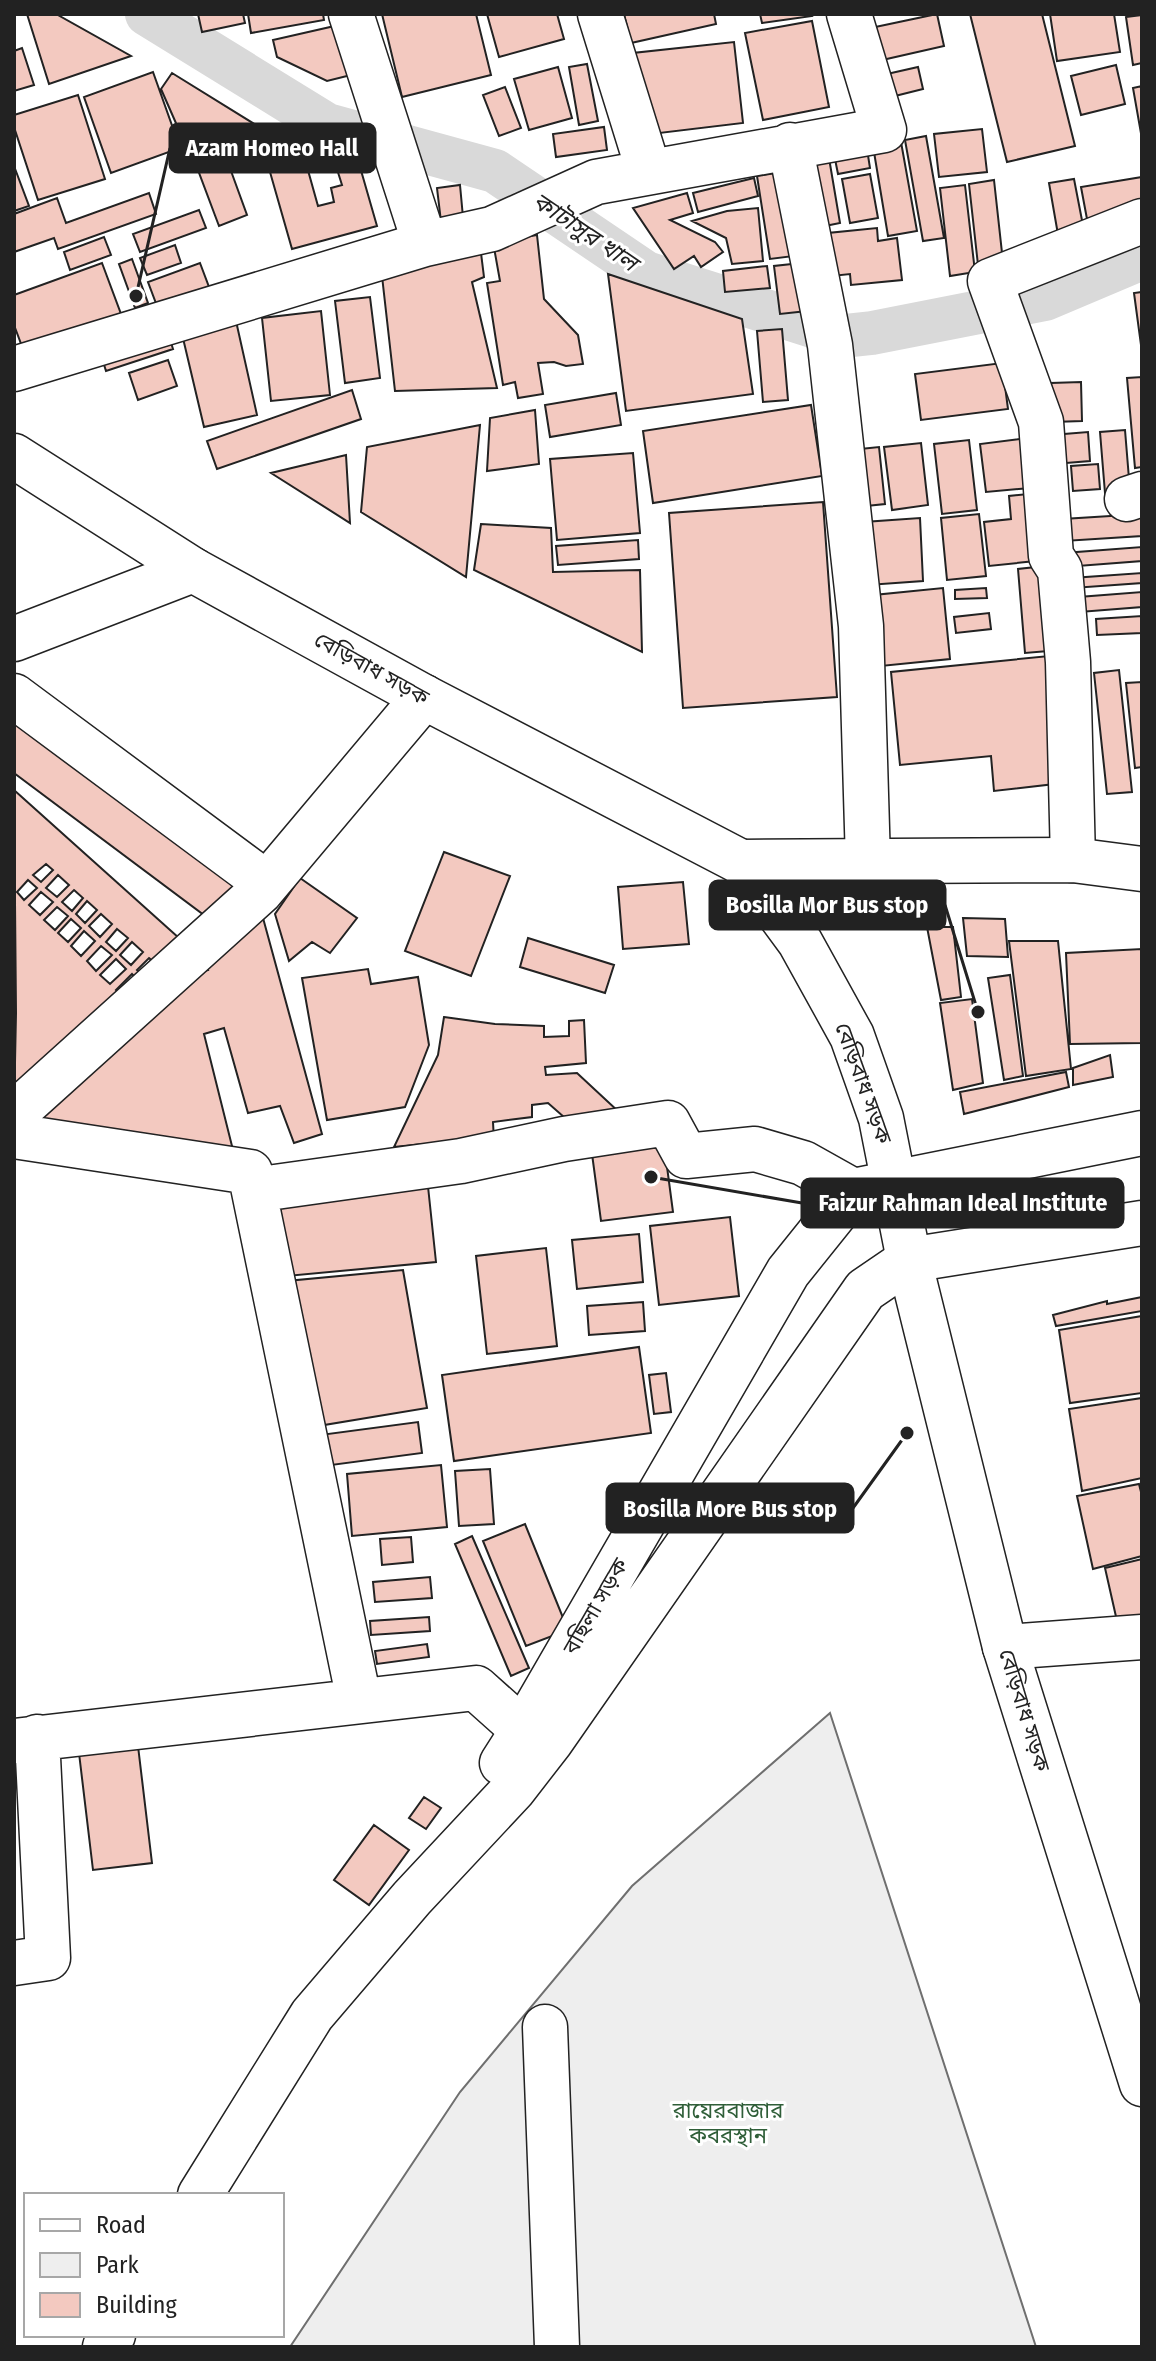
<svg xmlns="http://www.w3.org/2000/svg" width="1156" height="2361" viewBox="0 0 1156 2361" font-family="'Fira Sans Condensed','Noto Sans Bengali',sans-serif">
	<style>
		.green { fill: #eee; stroke: #6f6f6f; stroke-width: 2 }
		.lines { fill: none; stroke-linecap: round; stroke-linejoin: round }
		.canal { stroke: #d9d9d9; stroke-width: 44 }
		.building { fill: #f3c9c0; stroke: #222; stroke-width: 2; fill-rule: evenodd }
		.minor-casing { stroke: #222; stroke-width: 47 }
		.major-casing { stroke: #222; stroke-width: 47 }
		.highway-casing { stroke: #222; stroke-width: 47 }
		.minor { stroke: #fff; stroke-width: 44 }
		.major { stroke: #fff; stroke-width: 44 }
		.highway { stroke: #fff; stroke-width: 44 }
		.labels { text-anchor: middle; stroke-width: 6; stroke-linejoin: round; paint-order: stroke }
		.street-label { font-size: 22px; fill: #222; stroke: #fff }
		.park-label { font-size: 22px; fill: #2f5e38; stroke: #fff }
		.water-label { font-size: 24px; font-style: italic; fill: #222; stroke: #fff }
		.leader { fill: none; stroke: #222; stroke-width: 3 }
		.callout-dot { fill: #222; stroke: #fff; stroke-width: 3 }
		.callout { fill: #222; stroke: #222; stroke-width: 3 }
		.callout-label { font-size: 24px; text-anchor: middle; font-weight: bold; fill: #fff }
	</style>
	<rect width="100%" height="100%" fill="#fff"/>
	<!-- green -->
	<path class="green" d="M830,1713L1036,2347H290L460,2092L632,1886Z"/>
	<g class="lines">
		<!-- canal -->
		<path class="canal" d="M147,14L327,125L495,171L646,273L844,336L872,333L1045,299L1142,258"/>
	</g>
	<!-- building -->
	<path class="building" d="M27,14H56L131,56L49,84Z
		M198,14H243L245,23L202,32Z
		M248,14H323L324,20L251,33Z
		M382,14H476L491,75L402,97Z
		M487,14H557L564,39L499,57Z
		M624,14H714L716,24L631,43Z
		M760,14H811L812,16L762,23Z
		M937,14L944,46L869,63L861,30Z
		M970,14H1042L1075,146L1007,162Z
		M1050,14H1114L1120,52L1057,61Z
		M1142,15V63L1133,65L1126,17Z
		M812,21L829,107L763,120L745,33Z
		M339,25L351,75L327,81L277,57L273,40Z
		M734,42L743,123L643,135L633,53Z
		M22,48L34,85L14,91V51Z
		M587,64L598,121L579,125L569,67Z
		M1116,65L1125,104L1081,115L1071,76Z
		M558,67L572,118L529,130L514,79Z
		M918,67L923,89L883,99L878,76Z
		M153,72L180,148L111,173L84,97Z
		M172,73L277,138L193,162L161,89Z
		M1142,86V139L1133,88Z
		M505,87L521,128L499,136L483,95Z
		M78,95L105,179L38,200L14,127V115Z
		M604,127L607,150L556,157L553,134Z
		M982,129L987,172L939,177L934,134Z
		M926,136L944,238L923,241L905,140Z
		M901,142L917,231L888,236L873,146Z
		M867,149L870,168L838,174L834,154Z
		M304,156L318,206L334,202L331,188L342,185L336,166L358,160L377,226L292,249L268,165Z
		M829,158L840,223L820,227L809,162Z
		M227,160L247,215L219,226L198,170Z
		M14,166L29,206L14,211Z
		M788,171L802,255L770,259L757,176Z
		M870,174L878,218L850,223L842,179Z
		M1142,177V209L1087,219L1081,187Z
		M754,178L758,196L698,212L693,193Z
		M1074,179L1086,241L1060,246L1049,183Z
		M994,180L1004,271L979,274L969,184Z
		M460,185L464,228L442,230L437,188Z
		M965,185L975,272L950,276L940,188Z
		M149,193L156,214L58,249L54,238L14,252V214L57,198L66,223Z
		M687,193L693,213L670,220L715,242L723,252L701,267L694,256L674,269L633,208Z
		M758,208L763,261L732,264L726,238L692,221L727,211Z
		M199,210L206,228L140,252L133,234Z
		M877,228L878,241L897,238L902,280L851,285L850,274L832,276L828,233Z
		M537,235L544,299L578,335L583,364L566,366L554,362L538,363L543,394L518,398L515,382L503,385L487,283L500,281L493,242Z
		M104,237L111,255L70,270L64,252Z
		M175,245L181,263L147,275L140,258Z
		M480,245L484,277L472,282L497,388L395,391L382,276Z
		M132,259L148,303L135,308L119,264Z
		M810,262L816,310L780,314L774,266Z
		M102,263L121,314L23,349L14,325V295Z
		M200,263L209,287L157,306L148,282Z
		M767,266L770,288L725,292L723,271Z
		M608,274L742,319L753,394L626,411Z
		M1142,292V345H1141L1134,293Z
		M370,297L380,378L345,383L335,301Z
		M321,311L330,395L271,401L262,318Z
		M236,321L257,415L204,427L182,334Z
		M782,329L788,400L763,402L757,331Z
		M167,330L173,349L106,371L100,352Z
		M168,360L177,386L138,400L129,373Z
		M1002,363L1008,409L921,420L915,374Z
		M1142,377V467L1135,468L1127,378Z
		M1081,382L1082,421L1053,422L1051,383Z
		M352,390L361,419L217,469L207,441Z
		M616,393L621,425L550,437L545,405Z
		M811,405L822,476L653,503L643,431Z
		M535,410L539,464L487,471L490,418Z
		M480,425L466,577L361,512L367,447Z
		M1125,430L1130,491L1105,493L1100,432Z
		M1088,432L1090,461L1054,464L1052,435Z
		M1036,437L1041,487L986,492L980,444Z
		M969,440L977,510L942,514L934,444Z
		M921,443L928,505L892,510L884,447Z
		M879,447L885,504L857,507L851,450Z
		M633,453L640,533L557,540L550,459Z
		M346,455L350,523L271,473Z
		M1098,464L1100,489L1073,491L1071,466Z
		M1038,493L1045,560L989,566L984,522L1011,519L1009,496Z
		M823,502L837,697L683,708L669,513Z
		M979,514L986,576L947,580L941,518Z
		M1142,514V536L1064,541L1063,519Z
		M920,518L923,581L868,585L864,522Z
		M481,524L551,528L553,572L640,570L642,652L474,570Z
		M638,540L639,559L558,565L556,546Z
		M1142,547V561L1065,567L1064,553Z
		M1054,565L1060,650L1025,653L1018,569Z
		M1142,573V583L1073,588L1072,578Z
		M943,588L950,659L881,666L874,595Z
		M986,588L987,598L955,599V590Z
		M1142,592V607L1067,613L1066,598Z
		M989,613L991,629L956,633L954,617Z
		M1142,616V633L1097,635L1096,619Z
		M1049,656L1063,783L994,791L991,756L900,765L891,672Z
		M1119,670L1132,792L1107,794L1094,673Z
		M1142,682V767L1135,768L1126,683Z
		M14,706L248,881L216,924L14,773Z
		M14,790L189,947L14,1112L16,1013ZM46,864L53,870L41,882L33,875ZM58,875L69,885L57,897L46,888ZM28,880L37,888L24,900L17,892ZM74,890L83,898L72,911L62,902ZM41,892L53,902L40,915L29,905ZM87,901L97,910L85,923L76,914ZM57,907L68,916L55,930L44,920ZM101,914L112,924L100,937L89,926ZM71,919L81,928L68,942L58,933ZM117,929L128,938L116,951L106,942ZM84,931L95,941L81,956L71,946ZM132,942L143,952L131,965L120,955ZM101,946L112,955L96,971L87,961ZM149,958L158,966L145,978L137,970ZM116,959L126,969L110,984L100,975ZM132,974L141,983L124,998L116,990Z
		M444,852L510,876L471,976L405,951Z
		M300,878L357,918L330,953L312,942L289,961L275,914Z
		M683,882L689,944L623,949L618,887Z
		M260,907L322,1134L294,1143L280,1106L248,1113L224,1028L204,1034L235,1158L20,1129L186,975L208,970L201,952Z
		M963,918L1005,919L1008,957L967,956Z
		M927,927H953L961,997L941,1000Z
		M528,938L614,965L605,993L520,967Z
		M1009,941H1058L1071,1069L1026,1076Z
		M1142,949V1043L1070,1044L1066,953Z
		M368,969L371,984L418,977L429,1045L405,1107L327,1120L302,978Z
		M1010,975L1023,1076L1004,1080L988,978Z
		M972,999L983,1083L953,1090L940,1003Z
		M444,1017L495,1024L544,1026V1037L569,1036V1021L584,1020L586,1063L545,1067L546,1075L577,1073L634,1126L581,1132L548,1103L532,1105V1117L493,1122L494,1141L423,1158L422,1144L394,1147L438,1055Z
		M1110,1055L1113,1077L1073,1085V1068Z
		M1066,1072L1069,1087L964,1114L960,1092Z
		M662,1129L673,1212L601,1221L590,1139Z
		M427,1177L436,1262L287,1276L279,1192Z
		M730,1217L739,1296L659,1305L650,1226Z
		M639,1234L643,1282L577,1289L572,1240Z
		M546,1248L557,1346L487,1354L476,1256Z
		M403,1270L427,1408L312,1427L287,1281Z
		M1142,1297V1311L1056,1326L1053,1315L1107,1301V1304Z
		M643,1302L645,1331L589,1335L587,1306Z
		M1142,1316V1393L1070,1403L1059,1330Z
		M639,1347L651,1433L454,1461L442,1375Z
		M666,1373L671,1412L654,1414L649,1375Z
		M1142,1398V1478L1082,1491L1069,1409Z
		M418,1422L422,1453L324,1466L320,1435Z
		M441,1465L447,1527L352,1536L347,1474Z
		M490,1469L494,1524L459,1526L455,1471Z
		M1139,1484L1142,1496V1556L1093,1569L1077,1496Z
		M525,1524L568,1630L526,1646L483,1541Z
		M472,1536L529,1668L511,1676L455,1544Z
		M411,1537L413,1562L382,1565L380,1539Z
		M1142,1559V1616L1117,1621L1105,1568Z
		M430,1577L432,1598L375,1602L373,1582Z
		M429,1617L430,1631L371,1635L370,1621Z
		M427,1644L429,1657L377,1664L375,1651Z
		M138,1746L152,1863L93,1870L79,1753Z
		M424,1797L441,1808L426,1829L409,1818Z
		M374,1825L409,1850L369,1905L334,1880Z"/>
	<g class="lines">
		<!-- minor casing -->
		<g class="minor-casing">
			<path id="minor" d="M351,14L425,244
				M600,14L649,172
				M790,145L830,345L861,626L868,862
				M14,369L425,244L492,229L596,182L884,130L849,14
				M1127,499L1142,494
				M14,639L193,570
				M14,696L266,883
				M1073,860L1068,662L1060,570L1051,556L1041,422L990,281L1142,221
				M14,1114L260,892L424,697
				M14,1136L250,1172L359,1700
				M254,1190L461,1161L564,1139L668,1123L686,1156L755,1149L803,1163L853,1191
				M1005,1647L1142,1637
				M14,1741L476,1688L523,1730
				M14,1963L48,1958L37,1737
				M545,2027L557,2347"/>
		</g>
		<!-- major casing -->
		<g class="major-casing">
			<path id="major" d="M741,862L1073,860L1142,869
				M502,1763L523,1730L788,1272L853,1191L1142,1133
				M200,2195L312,2015L412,1898L513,1790L551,1741L865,1290L909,1260L1142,1223
				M105,2347L113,2335"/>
		</g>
		<!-- highway casing -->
		<g class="highway-casing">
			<path id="highway" d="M14,456L193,570L424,697L741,862L800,942L852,1036L881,1118L909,1260L1005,1647L1142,2084"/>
		</g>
		<!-- minor -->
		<use href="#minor" class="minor"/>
		<!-- major -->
		<use href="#major" class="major"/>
		<!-- highway -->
		<use href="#highway" class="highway"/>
	</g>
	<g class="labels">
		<!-- street labels -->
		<g class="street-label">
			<text transform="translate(372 668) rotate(29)" y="8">বেড়িবাধ সড়ক</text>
			<text transform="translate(864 1083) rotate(70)" y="8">বেড়িবাধ সড়ক</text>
			<text transform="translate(595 1606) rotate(-60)" y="8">বছিলা সড়ক</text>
			<text transform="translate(1025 1710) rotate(73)" y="8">বেড়িবাধ সড়ক</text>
		</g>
		<!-- park labels -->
		<g class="park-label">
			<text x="728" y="2118">রায়েরবাজার<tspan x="728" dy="25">কবরস্থান</tspan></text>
		</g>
		<!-- water labels -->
		<g class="water-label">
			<text transform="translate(585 232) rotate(34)" y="8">কাটাসুর খাল</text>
		</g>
	</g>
	<!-- callouts -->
	<path class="leader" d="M136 296L170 148M978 1012L945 905M651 1177L802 1203M907 1433L853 1508"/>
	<g class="callout-dot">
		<circle cx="136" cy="296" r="8"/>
		<circle cx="978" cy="1012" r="8"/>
		<circle cx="651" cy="1177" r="8"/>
		<circle cx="907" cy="1433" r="8"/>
	</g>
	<g class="callout">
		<rect x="170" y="124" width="205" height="48" rx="8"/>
		<rect x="710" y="881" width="235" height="48" rx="8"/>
		<rect x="802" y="1179" width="321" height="48" rx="8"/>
		<rect x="607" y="1484" width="246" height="48" rx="8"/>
	</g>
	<g class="callout-label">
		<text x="272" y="156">Azam Homeo Hall</text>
		<text x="827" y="913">Bosilla Mor Bus stop</text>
		<text x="963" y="1211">Faizur Rahman Ideal Institute</text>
		<text x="730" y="1517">Bosilla More Bus stop</text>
	</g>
	<!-- border -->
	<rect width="1156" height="2361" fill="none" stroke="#222222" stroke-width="32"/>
	<!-- legend -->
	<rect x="24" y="2193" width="260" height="144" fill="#ffffff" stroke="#a7a7a7" stroke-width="2"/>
	<rect x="40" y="2219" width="40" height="12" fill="#ffffff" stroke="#a7a7a7" stroke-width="2"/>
	<text x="96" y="2233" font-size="24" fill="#222222">Road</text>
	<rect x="40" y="2253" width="40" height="24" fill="#eeeeee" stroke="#a7a7a7" stroke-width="2"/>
	<text x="96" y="2273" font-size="24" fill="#222222">Park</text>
	<rect x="40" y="2293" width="40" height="24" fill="#f3c9c0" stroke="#a7a7a7" stroke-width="2"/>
	<text x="96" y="2313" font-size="24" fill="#222222">Building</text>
</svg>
